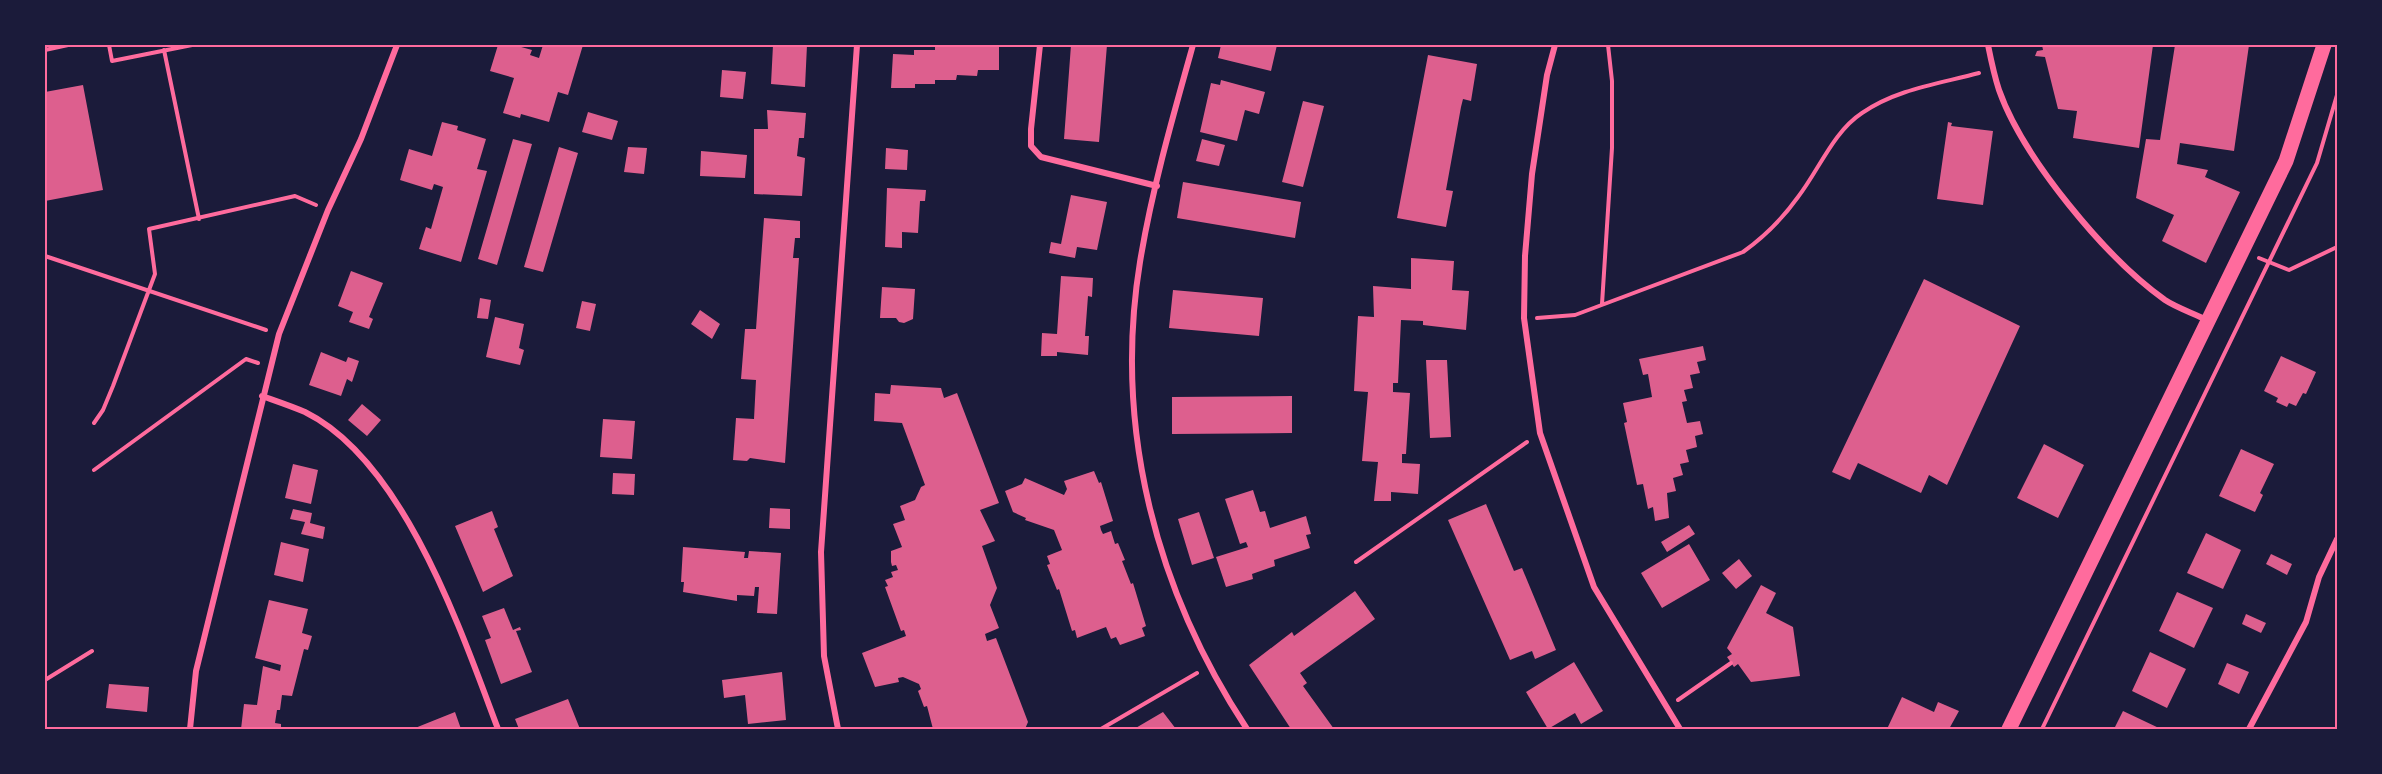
<svg xmlns="http://www.w3.org/2000/svg" width="2382" height="774" viewBox="0 0 2382 774" font-family="Lora,serif">
	<style>
		.building { fill: #dd5f8e }
		.lines { fill: none; stroke-linecap: round; stroke-linejoin: round }
		.path { stroke: #ff6b9d; stroke-width: 4 }
		.minor { stroke: #ff6b9d; stroke-width: 6 }
		.primary { stroke: #ff6b9d; stroke-width: 15 }
		.neatline { fill: none; stroke: #ff6b9d; stroke-width: 2 }
	</style>
	<rect width="100%" height="100%" fill="#1b1b3a"/>
	<!-- building -->
	<path class="building" d="M498,45H514L532,50L530,55L539,58L543,45H583L568,95L558,92L549,122L521,114L520,118L503,113L514,78L490,71Z
		M773,45H807L805,87L771,84Z
		M935,45H999V70H978L977,76L957,75L956,80H935V84H915V88H891L893,54L914,55V50H935Z
		M1071,45H1107L1099,142L1064,139Z
		M1221,45H1277L1271,71L1218,58Z
		M2042,45H2153L2139,148L2073,138L2077,111L2058,109L2045,57L2035,56L2037,51L2043,50Z
		M2175,45H2249L2234,151L2180,143L2177,164L2208,170L2205,177L2240,192L2206,263L2162,241L2174,215L2136,198L2146,139L2160,140Z
		M1428,55L1477,64L1471,101L1463,99L1461,107L1446,190L1453,191L1446,227L1397,218Z
		M722,70L746,72L743,99L720,97Z
		M1221,80L1265,92L1259,114L1245,110L1237,141L1200,132L1211,83L1220,85Z
		M83,85L103,190L45,201V92Z
		M1303,101L1324,106L1303,187L1282,182Z
		M767,110L806,113L804,138H799L797,156L805,158L802,196L754,194V129H768Z
		M588,112L618,121L612,140L582,132Z
		M442,122L458,126L457,130L486,139L477,169L487,171L461,262L419,249L426,227L431,229L443,187L434,184L432,190L400,180L409,149L432,156Z
		M1948,122L1952,123L1951,126L1993,131L1983,205L1937,199Z
		M513,139L532,144L497,265L478,259Z
		M1202,139L1225,145L1219,166L1196,161Z
		M559,147L578,153L543,272L524,267Z
		M628,147L647,148L644,174L624,172Z
		M886,148L908,150L907,170L885,169Z
		M701,151L747,155L745,178L700,176Z
		M1183,182L1301,202L1295,238L1177,218Z
		M887,188L926,190L925,201H920L918,233L902,232V248L885,247Z
		M1071,195L1107,202L1097,250L1077,247L1075,258L1049,253L1051,242L1061,244Z
		M764,218L800,221V238H795L793,258H799L785,463L750,458L747,461L733,460L736,418L754,419L756,380L741,379L745,329H756Z
		M1411,258L1454,261L1452,290L1469,291L1466,330L1423,325V321L1401,320L1398,383H1393V392L1410,393L1406,454H1402V463L1420,464L1418,494L1391,492V501H1374L1378,462L1362,461L1368,392L1354,391L1358,316L1374,317L1373,286L1411,289Z
		M351,271L383,283L369,317L373,319L369,329L349,322L353,312L338,306Z
		M1061,276L1093,278L1092,297L1088,296L1085,336H1089L1088,355L1057,352V356H1041L1042,333L1057,334Z
		M1924,279L2020,326L1947,485L1929,475L1921,493L1858,463L1850,480L1832,472Z
		M882,287L915,289L913,319L904,323L899,322L896,318H880Z
		M1173,290L1263,298L1259,336L1169,328Z
		M480,298L491,300L488,319L477,318Z
		M582,301L596,304L590,331L576,328Z
		M700,310L720,324L712,339L691,324Z
		M495,317L524,324L519,348L524,350L520,365L486,357Z
		M1703,346L1706,360L1697,362L1700,373L1690,375L1693,388L1684,390L1687,401L1682,402L1687,423L1700,421L1703,434L1695,436L1697,447L1686,450L1689,462L1680,464L1683,475L1673,478L1676,491L1667,493L1669,518L1655,521L1653,507L1648,509L1643,484L1637,485L1624,423L1627,422L1623,403L1652,397L1648,374L1643,375L1639,359Z
		M321,352L346,362L348,357L359,361L352,382L347,379L341,396L309,385Z
		M2281,356L2316,372L2306,394L2303,393L2296,406L2289,403L2287,407L2276,402L2278,398L2264,391Z
		M1426,360H1447L1451,437L1430,438Z
		M891,385L941,388L944,398L957,393L999,503L980,510L995,541L982,546L997,588L990,605L999,628L985,634L987,641L996,638L1028,722L1025,729H933L927,706L924,707L918,691L921,689L919,684L903,677L898,678L899,682L875,687L862,653L906,636L904,630L901,631L885,587L888,586L885,580L893,577L891,572L898,570L896,565L892,566L891,562V551L902,547L893,524L905,520L900,506L915,500L921,487L925,485L902,423L874,421L875,393L890,394Z
		M1292,396V433L1172,434V397Z
		M362,404L381,420L367,436L348,420Z
		M603,419L635,421L632,459L600,457Z
		M2044,444L2084,465L2058,518L2017,498Z
		M2241,449L2274,464L2260,493L2263,495L2255,512L2219,496Z
		M293,464L318,470L311,504L285,498Z
		M1094,471L1099,483L1101,482L1113,521L1100,526L1101,530L1103,534L1111,531L1115,544L1118,543L1125,560L1122,561L1131,584L1133,583L1146,626L1142,628L1145,636L1120,645L1116,637L1111,639L1106,627L1077,638L1075,630L1072,631L1059,589L1057,590L1047,565L1050,564L1047,556L1062,550L1054,530L1025,520L1026,518L1013,512L1005,491L1022,484L1025,478L1064,495L1067,489L1064,481Z
		M613,473L635,474L634,495L612,494Z
		M1253,490L1260,512L1265,511L1270,528L1306,516L1311,534L1306,535L1310,548L1274,560L1275,566L1252,574L1253,579L1226,587L1216,557L1248,547L1246,542L1240,544L1225,499Z
		M1486,504L1514,571L1522,568L1556,650L1535,659L1532,651L1510,660L1448,520Z
		M770,508L790,509V529L769,528Z
		M293,509L312,513L310,523L325,527L323,539L301,534L305,522L290,519Z
		M492,511L498,527L494,529L513,576L483,592L455,526Z
		M1199,512L1214,558L1192,565L1178,519Z
		M1689,525L1695,534L1667,552L1661,542Z
		M2206,533L2241,550L2223,589L2187,573Z
		M281,542L309,549L303,582L274,575Z
		M1689,544L1710,580L1662,608L1641,573Z
		M683,547L745,552L744,558H748L749,551L781,553L777,614L757,613L759,587H755L754,596L737,595V601L683,592L684,582H681Z
		M2271,554L2292,564L2287,575L2266,564Z
		M1739,559L1752,576L1736,589L1722,573Z
		M1761,585L1776,593L1766,613L1793,627L1800,676L1751,682L1738,664L1734,667L1727,657L1732,654L1727,648Z
		M1355,591L1375,619L1300,673L1307,683L1303,686L1334,729H1291L1249,665L1292,632L1294,636Z
		M2177,592L2213,608L2194,648L2159,631Z
		M269,600L308,609L302,633L312,636L308,650L304,649L292,696L282,695L280,710H277L275,723L281,724V729H241L244,704L257,705L263,666L280,671L281,665L255,658Z
		M504,608L513,630L520,627L521,630L516,631L532,672L501,684L485,640L491,638L482,616Z
		M2246,614L2266,623L2261,633L2242,624Z
		M2150,652L2186,669L2167,708L2132,691Z
		M1574,662L1603,711L1581,724L1575,713L1548,729L1526,692Z
		M2227,663L2249,672L2239,694L2218,684Z
		M782,672L786,720L748,724L745,695L724,698L722,680Z
		M109,684L149,687L147,712L106,708Z
		M1902,697L1934,712L1938,702L1959,711L1949,729H1887Z
		M568,699L580,729H519L515,719Z
		M2123,711L2161,729H2114Z
		M455,712L461,729H413L420,726Z
		M1163,712L1176,729H1134Z"/>
	<g class="lines">
		<!-- path -->
		<path class="path" d="M109,45L112,61L192,45
			M45,50L68,45
			M164,50L199,219
			M45,256L266,330
			M2259,258L2289,270L2337,247
			M1602,304L1612,148V81L1608,45
			M1537,318L1575,315L1743,252C1764,237 1783,218 1798,197C1819,170 1833,132 1862,113C1897,89 1938,84 1979,73
			M94,423L103,410L113,386L155,274L149,229L295,196L316,205
			M94,470L246,359L258,363
			M1356,562L1527,442
			M45,680L92,651
			M1678,700L1731,663
			M1101,729L1197,673
			M2042,729L2317,163L2337,95"/>
		<!-- minor -->
		<path class="minor" d="M1040,45L1031,129V146L1041,157L1157,186
			M1193,45C1173,116 1152,189 1140,262C1113,427 1156,591 1247,729
			M1555,45L1547,75L1532,174L1525,256L1524,318L1540,433L1594,587L1680,729
			M1988,45C1991,60 1994,75 1999,90C2023,158 2106,258 2165,300C2177,308 2193,313 2207,320
			M262,396C276,401 291,406 305,412C404,461 461,631 498,729
			M190,729L196,671L279,334L328,210L361,139L397,45
			M838,729L824,656L821,552L857,45
			M2249,729L2306,622L2319,577L2337,539"/>
		<!-- primary -->
		<path class="primary" d="M2009,729L2286,161L2324,45"/>
	</g>
	<!-- border -->
	<rect width="2382" height="774" fill="none" stroke="#1b1b3a" stroke-width="93"/>
	<rect x="46" y="46" width="2290" height="682" class="neatline"/>
</svg>
